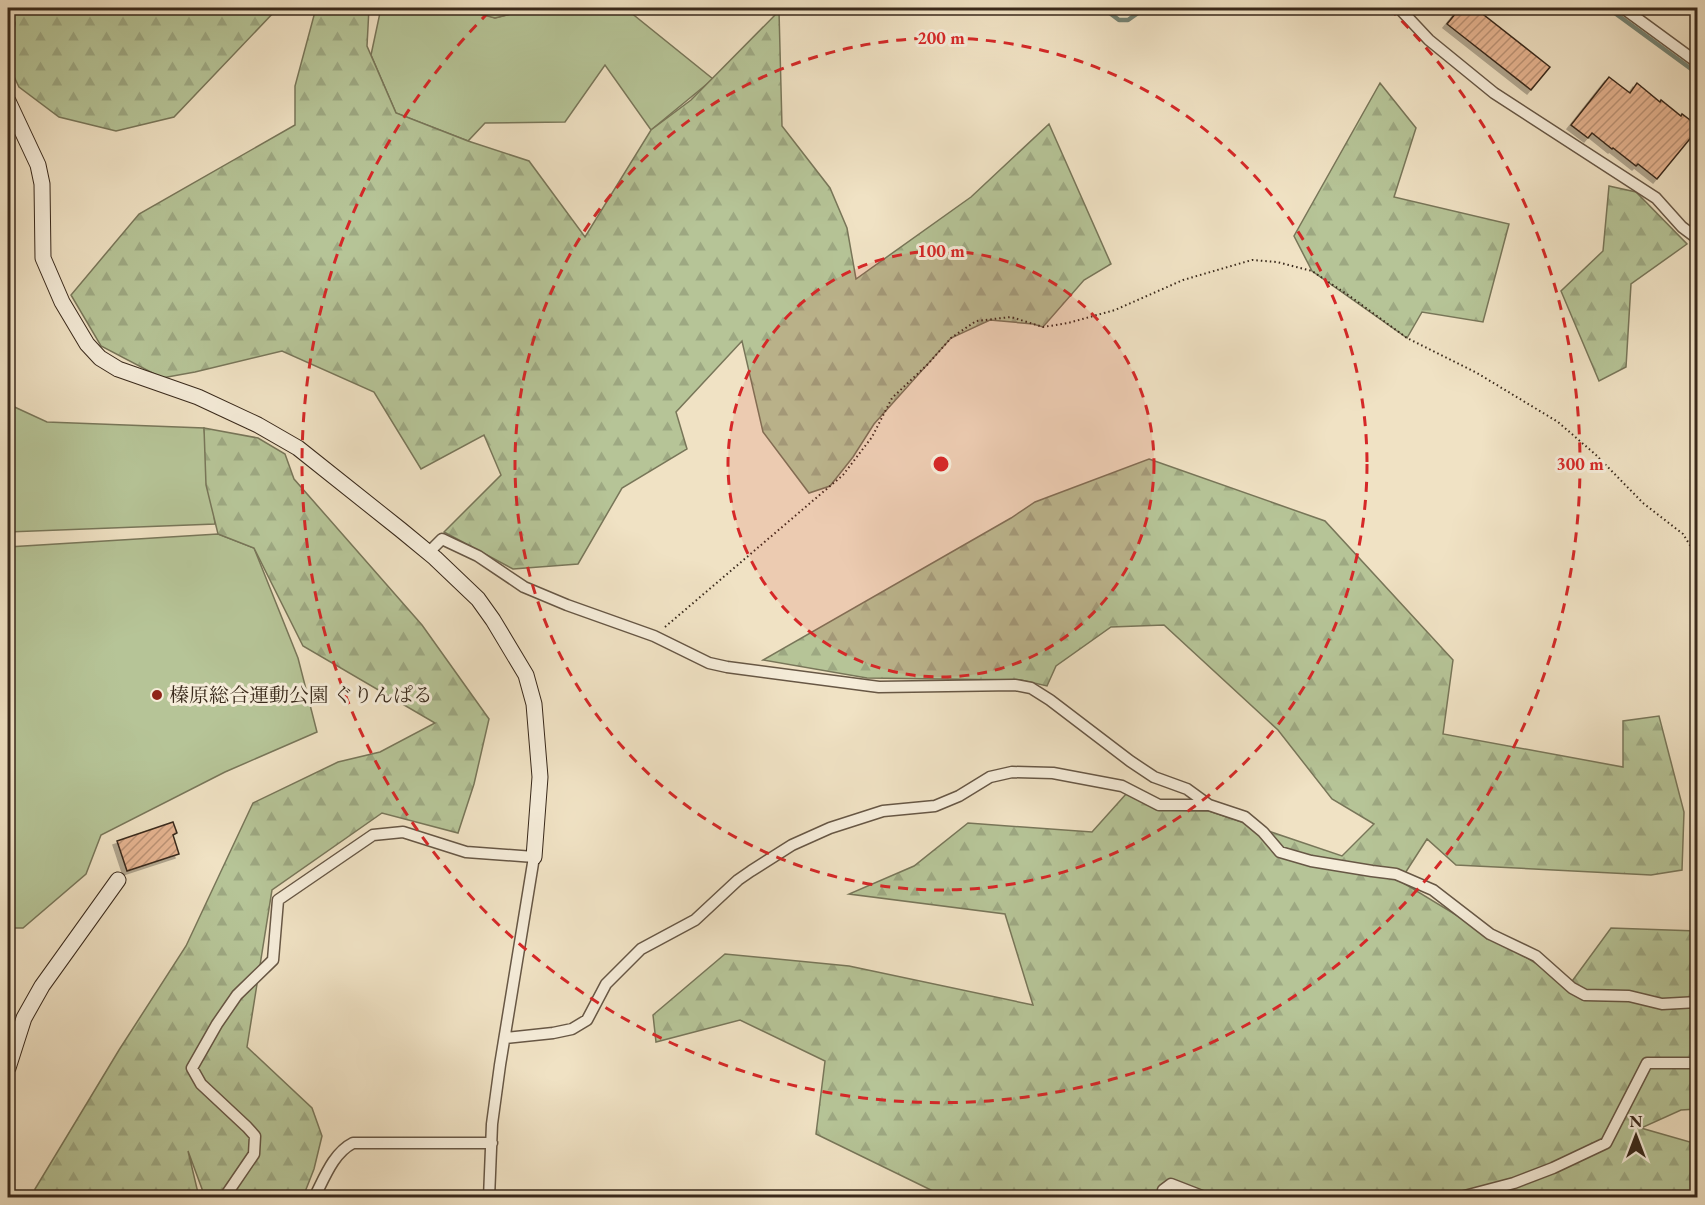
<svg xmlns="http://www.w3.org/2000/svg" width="1705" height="1205" viewBox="0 0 1705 1205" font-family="'EB Garamond','Noto Serif JP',serif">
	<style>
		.green { fill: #b6c497; stroke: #787659; stroke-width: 1.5 }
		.forest { fill: url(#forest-firs); stroke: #787659; stroke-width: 1.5 }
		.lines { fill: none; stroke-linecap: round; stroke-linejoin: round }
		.stream { stroke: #748374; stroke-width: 4.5 }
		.building { fill: url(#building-hatch); stroke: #39291b; stroke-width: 1.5; filter: url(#shadow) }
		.street-casing { stroke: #675745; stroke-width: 13 }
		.secondary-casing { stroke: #39291b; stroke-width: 17 }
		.path { stroke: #39291b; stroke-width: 2; stroke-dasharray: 1.5 3; stroke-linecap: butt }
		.street { stroke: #f5ecd9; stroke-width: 10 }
		.secondary { stroke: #f5ecd9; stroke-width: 15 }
		.ring { fill: none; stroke: #d62828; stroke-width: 3; stroke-dasharray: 10 8 }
		.poi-dot { fill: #8f2418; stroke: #f5ecd9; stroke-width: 2 }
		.labels { text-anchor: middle; stroke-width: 6; stroke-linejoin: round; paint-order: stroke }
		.poi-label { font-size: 20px; fill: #39291b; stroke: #f5ecd9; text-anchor: start }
		.centre { fill: #d62828; stroke: #f5ecd9; stroke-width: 3 }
		.ring-label { font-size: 18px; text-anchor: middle; font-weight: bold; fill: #d62828; stroke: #f5ecd9; stroke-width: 6; stroke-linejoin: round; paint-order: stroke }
	</style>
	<defs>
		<pattern id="forest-firs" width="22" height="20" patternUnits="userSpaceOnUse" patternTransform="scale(1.5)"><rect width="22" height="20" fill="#b6c497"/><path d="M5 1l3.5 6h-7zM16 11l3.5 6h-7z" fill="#9da882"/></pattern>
		<pattern id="building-hatch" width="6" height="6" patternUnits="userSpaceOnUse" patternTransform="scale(1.5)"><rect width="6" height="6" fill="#e7b592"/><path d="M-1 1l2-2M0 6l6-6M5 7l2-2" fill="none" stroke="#bc9376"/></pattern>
		<filter id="shadow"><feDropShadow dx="-4" dy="4" stdDeviation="0" flood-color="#0004"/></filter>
	</defs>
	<rect width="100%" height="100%" fill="#f0e2c4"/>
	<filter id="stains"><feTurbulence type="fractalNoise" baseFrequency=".00333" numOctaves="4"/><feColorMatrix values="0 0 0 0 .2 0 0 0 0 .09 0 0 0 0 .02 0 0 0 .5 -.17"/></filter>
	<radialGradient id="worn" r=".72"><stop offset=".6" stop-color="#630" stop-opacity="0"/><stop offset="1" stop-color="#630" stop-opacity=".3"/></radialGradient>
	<!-- green -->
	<path class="green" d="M381,8H466L495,18L534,8H625L713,79L651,130L605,65L565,122L485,123L468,141L396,113L371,55Z
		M8,404L47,422L204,428L215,524L8,532Z
		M218,534L254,548L298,658L317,732L225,772L101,835L86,874L23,928H8V547Z"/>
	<!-- forest -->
	<path class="forest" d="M10,8H284L277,9L174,117L116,131L59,117L19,87L8,64L15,23Z
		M316,8H369L367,46L396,113L468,141L529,161L585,237L651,130L691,100L779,11L782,126L830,188L847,228L856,279L971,197L1049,124L1111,264L1084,280L1043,327L1033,324L990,320L951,338L874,424L853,457L830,486L809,493L763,432L742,341L676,412L687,449L622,488L578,564L513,569L444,532L501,475L484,435L421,469L374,392L282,351L195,372L162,378L101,346L71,295L139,214L295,125V86Z
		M456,8H534L495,18Z
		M1380,83L1416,128L1394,197L1509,224L1483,322L1422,312L1407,338L1312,271L1294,236Z
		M1609,186L1636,192L1687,244L1631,284L1626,367L1599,381L1561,291L1603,251Z
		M204,428L258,438L285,454L294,479L422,625L489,719L474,784L458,833L382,813L272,890L247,1047L312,1108L322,1136L314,1169L303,1197H205L188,1151L199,1197H35V1189L119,1050L186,946L253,803L338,762L380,752L435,723L303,646L254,548L218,534L206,485Z
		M1149,459L1325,521L1453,660L1443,734L1623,767V721L1659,716L1684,812L1682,870L1651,875L1456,865L1427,839L1400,881L1570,984L1611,928L1697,931V1109L1681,1110L1641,1128L1697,1144V1197H919L933,1191L816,1134L825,1061L740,1020L656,1042L653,1015L725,954L849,966L1033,1005L1005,914L849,894L914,866L968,823L1092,832L1127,793L1157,810L1209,811L1342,856L1374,824L1332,799L1278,730L1164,625L1111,627L1056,666L1047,686L1021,680L867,678L763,660L1011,518L1035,502Z"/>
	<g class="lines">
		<!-- stream -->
		<path class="stream" d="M1103,8L1119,20H1128L1145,8
			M1608,8L1698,74"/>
	</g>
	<!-- building -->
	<path class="building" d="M1460,8H1475L1550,67L1531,90L1447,24Z
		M1609,77L1630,93L1637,83L1660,102L1661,100L1681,116L1682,114L1698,126V129L1657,179L1638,164L1636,166L1613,148L1612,149L1592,133L1588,138L1571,125Z
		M173,822L177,833L173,835L179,854L127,871L117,841Z"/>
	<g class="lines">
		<!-- street casing -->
		<g class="street-casing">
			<path id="street" d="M1399,8L1429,40L1494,93L1656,198L1682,227L1698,239
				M1623,8L1698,63
				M428,553L442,539L478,556L524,587L567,605L654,636L709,663L727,667L879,687L1015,685L1031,688L1050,700L1130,761L1154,777L1187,789L1209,805L1245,817L1263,832L1280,852L1311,861L1372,871L1396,874L1433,890L1490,934L1536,956L1572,988L1585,995L1629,996L1662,1004L1698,1002
				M505,1038L553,1033L572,1029L587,1020L606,984L641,949L695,920L738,880L751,871L792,845L830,828L883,811L935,806L959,796L990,777L1012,772L1053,773L1122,786L1159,805H1208
				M224,1198L254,1154L255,1136L247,1127L201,1084L192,1068L217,1024L237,995L273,960L278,900L373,835L403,832L466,852L534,857L500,1065L492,1124L489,1198
				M314,1198C324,1179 333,1153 353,1143H492
				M1169,1198L1163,1190L1171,1184L1207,1198
				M1457,1198L1514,1183L1553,1168L1606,1143L1647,1063H1698"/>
		</g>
		<!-- secondary casing -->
		<g class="secondary-casing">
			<path id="secondary" d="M8,101L38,165L42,184L43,258L62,302L87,344L100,358L118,369L198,397L258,425L298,448L401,530L435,558L478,599L493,620L526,675L534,704L540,777L534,857
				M8,1068L24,1018L42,986L118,880"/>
		</g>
		<!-- path -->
		<path class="path" d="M665,627L843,475L872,437L892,398L928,364L951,338L976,321L1011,317L1043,327L1068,323L1115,310L1183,280L1252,260L1277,262L1312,271L1351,297L1407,338L1477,373L1558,422L1596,455L1643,503L1683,534L1698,558"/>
		<!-- street -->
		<use href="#street" class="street"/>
		<!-- secondary -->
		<use href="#secondary" class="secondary"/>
	</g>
	<!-- distance rings -->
	<circle cx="941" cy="464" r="213" fill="#d62828" fill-opacity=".12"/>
	<g class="ring">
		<circle cx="941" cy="464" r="213"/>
		<circle cx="941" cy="464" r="426"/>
		<path d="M1389 8A639 639 0 1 1 493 8"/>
	</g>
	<!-- markers -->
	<circle class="poi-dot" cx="157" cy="695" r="6"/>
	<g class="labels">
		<!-- poi labels -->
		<g class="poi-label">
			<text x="169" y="702">榛原総合運動公園 ぐりんぱる</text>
		</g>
	</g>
	<circle cx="941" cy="464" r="9" class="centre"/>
	<g class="ring-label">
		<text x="941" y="44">200 m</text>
		<text x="941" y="257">100 m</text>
		<text x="1580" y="470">300 m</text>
	</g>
	<!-- margin -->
	<rect width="1705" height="1205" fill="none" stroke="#f0e2c4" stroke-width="30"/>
	<rect x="9" y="9" width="1687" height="1187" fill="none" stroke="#39291b" stroke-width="3"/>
	<rect x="15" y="15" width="1675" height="1175" fill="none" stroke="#39291b" stroke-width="1.5"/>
	<!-- north arrow -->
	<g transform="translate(1636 1136)" stroke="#f5ecd9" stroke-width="4.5" paint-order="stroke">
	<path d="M0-4.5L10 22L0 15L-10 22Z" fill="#39291b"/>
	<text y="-9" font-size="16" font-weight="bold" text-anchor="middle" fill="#39291b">N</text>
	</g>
	<rect width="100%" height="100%" filter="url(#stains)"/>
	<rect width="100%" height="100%" fill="url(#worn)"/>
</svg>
